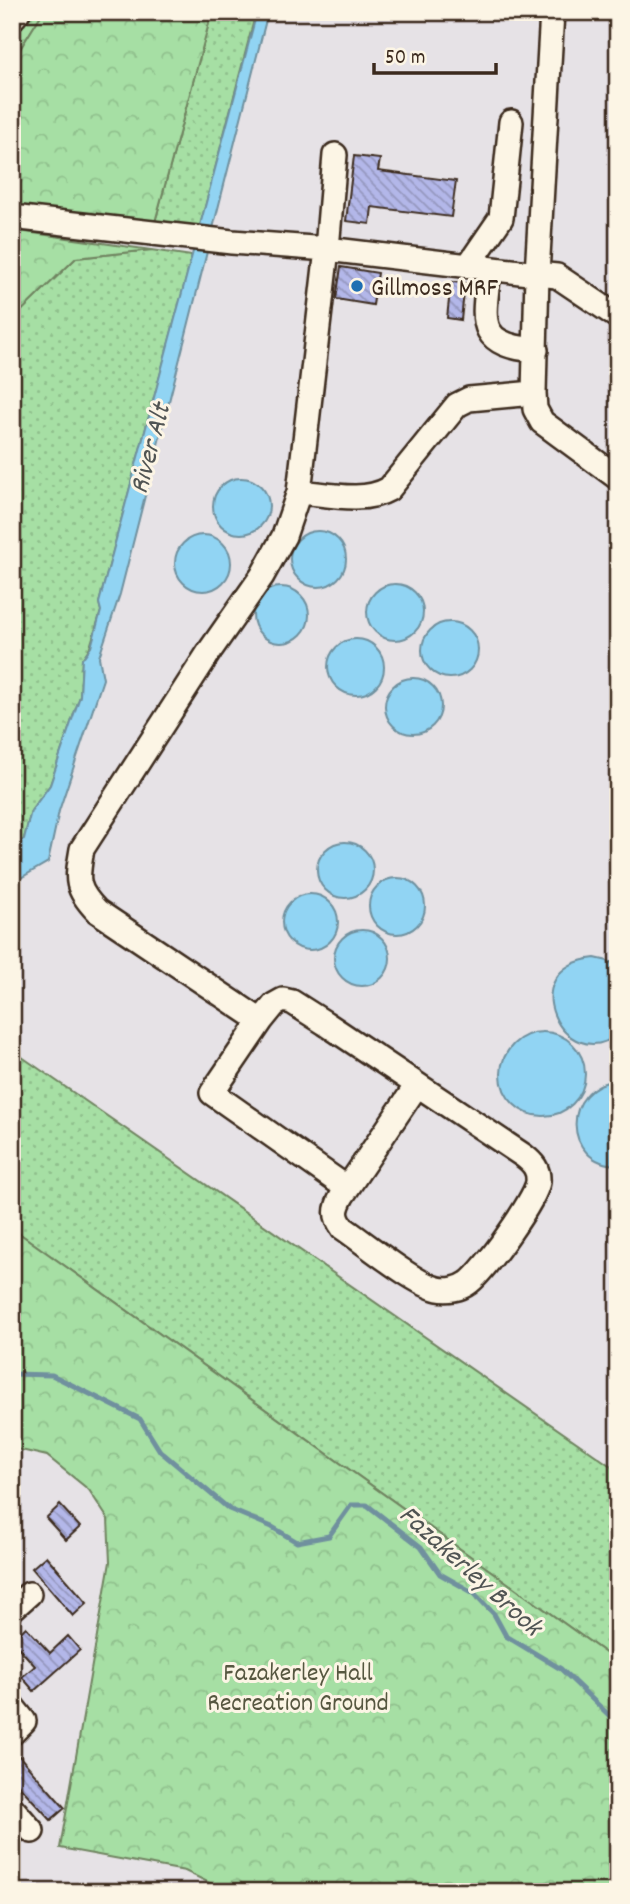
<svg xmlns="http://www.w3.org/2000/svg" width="630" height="1904" viewBox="0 0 630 1904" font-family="Dekko,sans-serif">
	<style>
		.grass { fill: url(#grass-dots); stroke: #708461; stroke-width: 2 }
		.forest { fill: url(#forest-crowns); stroke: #708461; stroke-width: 2 }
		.water { fill: #91d4f3; stroke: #6f909e; stroke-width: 2 }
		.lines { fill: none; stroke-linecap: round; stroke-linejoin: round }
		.stream { stroke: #6f909e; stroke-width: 5 }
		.building { fill: url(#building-back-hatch); stroke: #3b2a1e; stroke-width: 2 }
		.minor-casing { stroke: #3b2a1e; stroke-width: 28 }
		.minor { stroke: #fcf5e5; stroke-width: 23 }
		.poi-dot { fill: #1f6fb2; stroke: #fcf5e5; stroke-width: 2.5 }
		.labels { text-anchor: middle; stroke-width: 6; stroke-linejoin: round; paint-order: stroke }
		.poi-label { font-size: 26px; fill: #3b2a1e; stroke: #fcf5e5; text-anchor: start }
		.park-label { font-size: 26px; fill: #565740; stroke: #fcf5e5 }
		.water-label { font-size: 28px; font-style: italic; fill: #505453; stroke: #fcf5e5 }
	</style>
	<defs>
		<pattern id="grass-dots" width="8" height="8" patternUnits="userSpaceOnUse" patternTransform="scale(1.75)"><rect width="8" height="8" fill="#a6dfa4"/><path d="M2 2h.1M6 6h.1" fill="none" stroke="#90c08d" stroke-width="1.8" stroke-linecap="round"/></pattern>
		<pattern id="forest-crowns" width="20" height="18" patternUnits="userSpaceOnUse" patternTransform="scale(1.75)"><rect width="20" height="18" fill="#a6dfa4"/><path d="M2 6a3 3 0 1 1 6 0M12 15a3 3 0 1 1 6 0" fill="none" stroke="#90c08d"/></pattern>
		<pattern id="building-back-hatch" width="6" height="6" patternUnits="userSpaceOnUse" patternTransform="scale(1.75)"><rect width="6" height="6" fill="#b3b7e9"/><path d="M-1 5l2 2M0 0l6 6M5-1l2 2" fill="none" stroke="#9395bc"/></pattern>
	</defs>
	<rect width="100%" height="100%" fill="#e6e2e6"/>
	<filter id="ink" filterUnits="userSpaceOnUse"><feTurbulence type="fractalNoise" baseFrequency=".0143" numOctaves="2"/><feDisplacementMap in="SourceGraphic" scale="14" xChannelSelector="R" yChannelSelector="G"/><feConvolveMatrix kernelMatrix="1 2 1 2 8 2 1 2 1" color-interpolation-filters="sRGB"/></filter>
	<g filter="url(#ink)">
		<!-- grass -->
		<path class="grass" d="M31,12H43L12,62V35Z
			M212,12H256L200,226L155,222Z
			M151,250L192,256L99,603L101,611L90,647L82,659L80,696L50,785L31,811L24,839L12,851V320L76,258Z
			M12,1050L618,1471V1662L12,1228Z"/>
		<!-- forest -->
		<path class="forest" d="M43,12H212L155,222L12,206V62Z
			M12,230L151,250L76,258L12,320Z
			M12,1228L618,1662V1892H228L185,1871L60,1848L110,1562L108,1519L89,1490L47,1456L12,1448Z"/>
		<!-- water -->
		<path class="water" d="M257,12H268L120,594L99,657L103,679L59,811L48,862L12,883V851L24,839L31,811L50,785L80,696L82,659L91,647L101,611L99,603Z
			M213 506a28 28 0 1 1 56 0a28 28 0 1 1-56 0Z
			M290 559a28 28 0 1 1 56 0a28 28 0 1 1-56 0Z
			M175 563a28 28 0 1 1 56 0a28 28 0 1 1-56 0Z
			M367 612a28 28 0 1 1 56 0a28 28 0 1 1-56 0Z
			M253 615a28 28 0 1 1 56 0a28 28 0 1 1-56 0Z
			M422 650a28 28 0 1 1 56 0a28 28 0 1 1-56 0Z
			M328 667a28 28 0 1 1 56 0a28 28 0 1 1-56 0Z
			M385 706a28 28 0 1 1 56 0a28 28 0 1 1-56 0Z
			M317 870a28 28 0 1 1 56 0a28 28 0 1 1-56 0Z
			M369 906a28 28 0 1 1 56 0a28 28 0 1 1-56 0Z
			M282 922a28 28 0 1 1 56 0a28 28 0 1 1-56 0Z
			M334 958a28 28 0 1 1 56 0a28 28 0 1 1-56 0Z
			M595,958L608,961L618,966V1034C564,1077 510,967 595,958Z
			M501 1074a42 42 0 1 1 84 0a42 42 0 1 1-84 0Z
			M618,1080V1165C563,1165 560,1086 618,1080Z"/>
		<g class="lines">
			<!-- stream -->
			<path class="stream" d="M12,1374L52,1375L140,1419L160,1451L229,1509L272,1527L297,1542L329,1536L351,1505H367L421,1547L440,1574L474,1593L494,1614L506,1636L561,1669L618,1724"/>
		</g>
		<!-- building -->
		<path class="building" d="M354,156L380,159L378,171L456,181L451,217L372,207L370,224L346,221Z
			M341,267L378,273L373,305L336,299Z
			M451,282L465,283L461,320L447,318Z
			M60,1505L80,1527L66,1540L46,1518Z
			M46,1556L87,1603L73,1616L32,1568Z
			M26,1627L50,1653L68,1636L80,1650L34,1691L22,1677L35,1666L12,1640Z
			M12,1748L65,1808L51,1820L12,1778Z"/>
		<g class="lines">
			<!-- minor casing -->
			<g class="minor-casing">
				<path id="minor" d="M552,12L537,274L557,276L618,317
					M12,19L18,12
					M12,217L232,242L327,249L537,274L534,393L469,399L457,405L389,489C363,504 327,494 299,492L327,249L335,155
					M468,266L501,218L511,122
					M489,270C484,320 474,345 536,350
					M534,393L535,409L542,422L618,478
					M299,492L284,536L262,576L211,649L82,849C77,879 74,887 97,911L261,1021L274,1005L283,1000L292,1002L325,1023L524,1156C533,1163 539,1169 538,1182C536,1199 483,1273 468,1283C460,1289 448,1291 438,1289C415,1284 365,1243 343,1228C334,1216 335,1209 342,1196L417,1085
					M261,1021L212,1093L347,1188
					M12,1609L29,1594
					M12,1706L24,1721L12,1733
					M12,1808L32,1831"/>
			</g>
			<!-- minor -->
			<use href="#minor" class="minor"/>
		</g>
	</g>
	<!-- markers -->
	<circle class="poi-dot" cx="357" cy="286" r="7"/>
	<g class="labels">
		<!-- poi labels -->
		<g class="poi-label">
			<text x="371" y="295">Gillmoss MRF</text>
		</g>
		<!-- park labels -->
		<g class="park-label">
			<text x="298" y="1680">Fazakerley Hall<tspan x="298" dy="30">Recreation Ground</tspan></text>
		</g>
		<!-- water labels -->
		<g class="water-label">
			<text transform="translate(148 448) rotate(-75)" y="10">River Alt</text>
			<text transform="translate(472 1569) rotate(42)" y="10">Fazakerley Brook</text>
		</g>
	</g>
	<!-- margin -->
	<rect width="630" height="1904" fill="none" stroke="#fcf5e5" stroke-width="42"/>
	<rect x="21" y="21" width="588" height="1862" fill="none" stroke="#3b2a1e" stroke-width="2.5" filter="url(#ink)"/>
	<!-- scale -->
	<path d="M374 63v10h122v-10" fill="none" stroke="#3b2a1e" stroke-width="3.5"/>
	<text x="385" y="63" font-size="21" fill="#3b2a1e" stroke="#fcf5e5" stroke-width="5" paint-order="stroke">50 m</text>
</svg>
